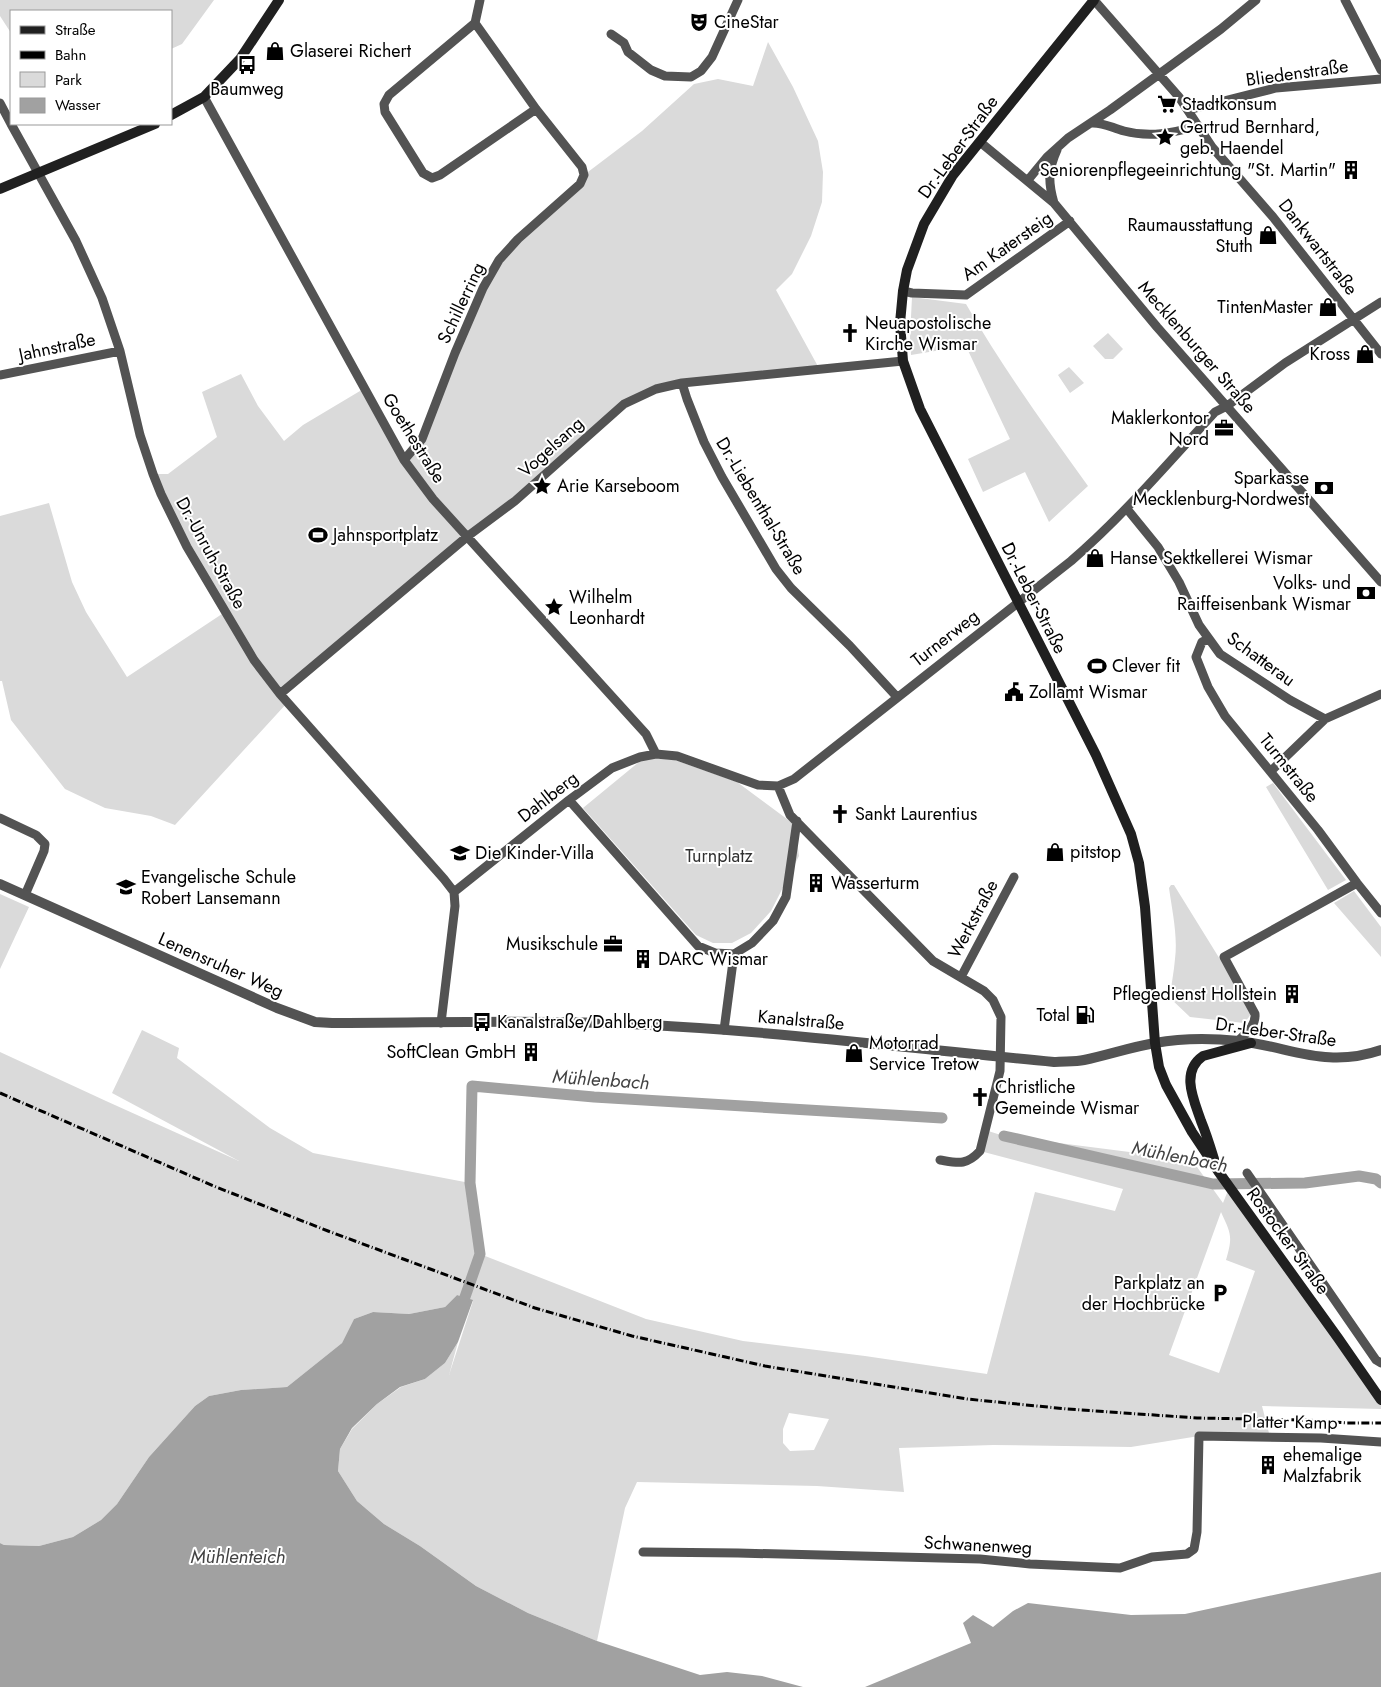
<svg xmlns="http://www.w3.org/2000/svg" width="1381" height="1687" viewBox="0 0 1381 1687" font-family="Jost,sans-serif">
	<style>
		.green { fill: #dadada; fill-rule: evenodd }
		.water { fill: #a1a1a1 }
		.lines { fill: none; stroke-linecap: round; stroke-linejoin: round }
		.canal { stroke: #a1a1a1; stroke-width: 11 }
		.minor { stroke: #535353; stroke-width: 9 }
		.tertiary { stroke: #535353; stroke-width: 10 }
		.secondary { stroke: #202020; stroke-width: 10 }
		.rail { stroke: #000; stroke-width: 3; stroke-dasharray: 8 2.5 1 2.5; stroke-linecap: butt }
		.labels { text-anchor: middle; stroke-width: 4; stroke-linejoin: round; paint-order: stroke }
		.poi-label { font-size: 18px; fill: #000; stroke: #fff; text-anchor: start }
		.street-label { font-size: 18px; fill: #000; stroke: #fff }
		.park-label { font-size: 18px; fill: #313131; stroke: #fff }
		.water-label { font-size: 19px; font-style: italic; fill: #424242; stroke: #fff }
	</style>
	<rect width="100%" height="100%" fill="#fff"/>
	<!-- green -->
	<path class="green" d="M0,0H214L182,44L171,49V11H11V33L0,16Z
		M768,42L793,87L818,141L823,172L822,202L811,236L792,274L776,290L820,370L682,383L624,404L280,694L287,703L175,825L151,816L105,808L65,789L11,720L2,681H0V516L49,503L72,582L86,612L127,677L225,612L153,474H168L217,437L202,392L241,374L258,406L284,441L303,425L365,388L404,460L422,439L499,260L584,175L642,131L694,84L718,79L753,86Z
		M912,297L966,304C1002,367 1045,426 1088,486L1049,522L1025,472L983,492L968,459L1010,439L963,340L947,349L911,355L910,337Z
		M1108,333L1123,349L1113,359H1105L1093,346Z
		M1069,367L1084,383L1070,393L1058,375Z
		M645,757L675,760L737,782L795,825L799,856L771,911L751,933L732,943H713L696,935L583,808Z
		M1273,783L1346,880L1328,890L1266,787Z
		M1171,885H1174L1252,1011L1249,1017L1244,1023L1190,1017L1170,998C1171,985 1174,972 1175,959C1178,936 1172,910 1169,888Z
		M1354,891L1381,927V957L1334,903Z
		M0,894L29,907L0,969Z
		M142,1030L179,1048L177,1058L270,1128L313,1153L470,1183L480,1254L646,1319L743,1341L865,1356L987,1374L1035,1192L1115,1211L1123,1189L980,1151L985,1130L1004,1136L1192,1160L1223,1203L1229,1188L1381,1400V1409L1262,1406L1270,1437L1199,1436L1131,1447L993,1445L899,1448L904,1492L817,1486L637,1482L625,1508L597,1641L528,1613L476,1586L420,1546L384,1524L357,1501L338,1471L340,1449L352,1429L377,1404L401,1387L425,1379L445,1363L458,1342L449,1375L473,1301L457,1295L445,1307L409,1314L373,1312L354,1319L342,1343L287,1387L241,1390L209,1396L195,1406L149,1457L117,1504L101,1520L73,1537L39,1546L4,1545L0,1543V1052L106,1101L239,1161L112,1093ZM1221,1212C1231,1234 1233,1236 1226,1260L1255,1271L1219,1373L1169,1355ZM789,1413L829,1419L814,1450L790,1451L783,1443V1429Z"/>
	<!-- water -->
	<path class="water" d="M457,1295L473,1300L458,1342L445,1363L425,1379L400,1387L377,1404L352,1428L340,1449L338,1471L357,1501L384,1524L420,1546L476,1586L528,1613L597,1641L700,1675L727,1672L762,1676L803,1687H0V1543L4,1545L39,1546L73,1537L101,1520L117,1504L149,1457L195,1406L209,1396L241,1390L287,1387L342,1343L354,1319L373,1312L409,1314L445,1307Z
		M1381,1572V1687H865L971,1643L963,1623L973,1615L993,1627L1013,1611L1028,1603L1131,1615L1185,1614Z"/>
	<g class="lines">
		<!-- canal -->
		<path class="canal" d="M1004,1136L1213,1184L1305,1183L1359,1176L1376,1179L1381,1183
			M465,1297L480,1254L470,1183L472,1086L594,1097L942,1118"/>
		<!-- minor -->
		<path class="minor" d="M480,0L475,23L389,95L384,104L385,112L423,173L432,178L440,175L536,109
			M1094,0L1179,97L1212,147L1273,217L1381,354
			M1345,0L1381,70
			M611,34L624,43L628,52L651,70L665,76L691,77L701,71L712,57L738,0
			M204,97L404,460L433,499L646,734L656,754
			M0,103L11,124
			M1188,110L1276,88L1381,79
			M1091,123C1103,122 1112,128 1124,131C1150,138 1173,133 1197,126
			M11,124L76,241L102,298L120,351L140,435L153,474L161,494L187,547L254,660L280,694L444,879L454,892
			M980,142L1054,203L1157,327L1381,582
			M1028,180L1047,157L1068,138L1110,110L1221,29L1256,0
			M1054,203C1048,182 1048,170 1057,150
			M903,291L912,293L966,295L1070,221
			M0,375L120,351
			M682,383L687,399L704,442L722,477L776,569L791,588L850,646L897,697
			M404,460L422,439L455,353L483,288L499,260L518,239L580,184L584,175L582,167L536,109L475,23
			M1127,509L1158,547L1179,582L1199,625L1220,654L1290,700L1325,719
			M1208,639L1202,642L1196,657L1208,687L1225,716L1318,830L1357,883L1381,913
			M280,694L468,536L515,501L624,404L656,389L682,383L903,361
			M1271,771L1325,719L1381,694
			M778,786L790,815L933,961L984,991L993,1000L1001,1017L1000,1071L980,1151C966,1166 958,1163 940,1160
			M569,800L698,946L715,953L734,954L752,943L773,921L786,897L797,821
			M0,818L36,835L45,844L44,851L25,895
			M961,977L1014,877
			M441,1023L455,906L454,892L569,800L612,768L640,757L656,754L677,756L758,785L778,786L794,779L1071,561C1123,516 1168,463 1215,412L1227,406L1285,363L1381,302
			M724,1030L734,954
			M1238,1041C1246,1033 1256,1026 1255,1014L1224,957L1357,883
			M1247,1173L1376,1360L1381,1363
			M643,1552L738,1553L980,1559L1030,1564L1120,1568L1152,1557L1187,1554L1194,1549L1197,1532L1199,1436L1321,1438L1381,1442"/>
		<!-- tertiary -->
		<path class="tertiary" d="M0,884L277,1008L315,1022L332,1023C422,1023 513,1020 603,1023C754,1028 904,1048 1054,1062C1064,1061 1075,1062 1084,1060C1108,1055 1131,1047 1155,1043C1182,1038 1211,1038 1239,1041C1291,1047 1326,1069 1381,1050"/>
		<!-- secondary -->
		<path class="secondary" d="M1094,0L953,175L924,224L907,270L903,291L900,323L903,361L920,409L1096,755L1131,834L1139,863L1145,907L1155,1043L1159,1067L1166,1085L1192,1132L1218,1171L1338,1338L1381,1400
			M171,115L204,97L240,59L279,0
			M0,189L155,124
			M1214,1159C1210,1146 1206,1133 1201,1121C1194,1100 1180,1072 1203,1056L1251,1043"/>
		<!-- rail -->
		<path class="rail" d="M0,1093L216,1187L328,1231L535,1308L632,1336L765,1366L967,1399L1067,1409L1197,1418L1305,1420L1347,1423H1381"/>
	</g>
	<!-- icons -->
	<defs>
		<g id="theatre-bare" transform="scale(1.5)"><path d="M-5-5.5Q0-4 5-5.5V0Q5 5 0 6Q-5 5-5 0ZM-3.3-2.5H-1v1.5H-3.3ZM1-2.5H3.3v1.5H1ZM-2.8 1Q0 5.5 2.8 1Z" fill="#000" stroke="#fff" stroke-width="2.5" paint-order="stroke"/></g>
		<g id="shop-bare" transform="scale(1.5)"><path d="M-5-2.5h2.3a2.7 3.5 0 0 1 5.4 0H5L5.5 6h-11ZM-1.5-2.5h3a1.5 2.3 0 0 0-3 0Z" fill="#000" stroke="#fff" stroke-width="2.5" paint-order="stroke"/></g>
		<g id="bus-bare" transform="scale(1.5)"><path d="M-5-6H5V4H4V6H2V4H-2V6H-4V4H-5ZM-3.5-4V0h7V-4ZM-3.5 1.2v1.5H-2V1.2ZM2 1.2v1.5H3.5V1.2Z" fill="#000" stroke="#fff" stroke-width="2.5" paint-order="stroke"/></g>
		<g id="supermarket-bare" transform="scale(1.5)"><path d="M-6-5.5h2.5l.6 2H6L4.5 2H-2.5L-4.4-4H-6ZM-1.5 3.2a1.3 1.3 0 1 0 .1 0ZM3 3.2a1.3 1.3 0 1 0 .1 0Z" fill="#000" stroke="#fff" stroke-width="2.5" paint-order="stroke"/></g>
		<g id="sight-bare" transform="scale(1.5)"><path d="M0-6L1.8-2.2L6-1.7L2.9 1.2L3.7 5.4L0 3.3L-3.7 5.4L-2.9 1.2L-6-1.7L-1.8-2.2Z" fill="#000" stroke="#fff" stroke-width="2.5" paint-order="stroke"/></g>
		<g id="building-bare" transform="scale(1.5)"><path d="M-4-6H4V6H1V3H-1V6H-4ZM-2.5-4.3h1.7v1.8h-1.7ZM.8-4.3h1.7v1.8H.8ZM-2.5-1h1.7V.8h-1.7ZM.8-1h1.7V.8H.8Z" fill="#000" stroke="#fff" stroke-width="2.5" paint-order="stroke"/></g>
		<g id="church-bare" transform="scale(1.5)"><path d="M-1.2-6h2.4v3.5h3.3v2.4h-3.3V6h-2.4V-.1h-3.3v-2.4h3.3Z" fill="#000" stroke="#fff" stroke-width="2.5" paint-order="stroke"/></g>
		<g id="office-bare" transform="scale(1.5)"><path d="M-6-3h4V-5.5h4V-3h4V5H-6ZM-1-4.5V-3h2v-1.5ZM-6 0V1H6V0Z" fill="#000" stroke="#fff" stroke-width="2.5" paint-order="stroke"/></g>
		<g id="bank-bare" transform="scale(1.5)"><path d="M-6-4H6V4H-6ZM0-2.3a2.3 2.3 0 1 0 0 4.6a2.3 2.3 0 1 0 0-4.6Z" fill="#000" stroke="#fff" stroke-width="2.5" paint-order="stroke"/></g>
		<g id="stadium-bare" transform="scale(1.5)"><path d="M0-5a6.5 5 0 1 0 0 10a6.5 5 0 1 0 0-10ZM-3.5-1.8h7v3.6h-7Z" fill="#000" stroke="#fff" stroke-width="2.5" paint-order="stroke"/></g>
		<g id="civic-bare" transform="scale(1.5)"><path d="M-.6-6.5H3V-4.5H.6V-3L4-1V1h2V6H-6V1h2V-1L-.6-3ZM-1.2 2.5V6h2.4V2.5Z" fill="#000" stroke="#fff" stroke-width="2.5" paint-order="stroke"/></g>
		<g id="school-bare" transform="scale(1.5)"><path d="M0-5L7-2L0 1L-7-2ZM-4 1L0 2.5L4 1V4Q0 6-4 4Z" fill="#000" stroke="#fff" stroke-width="2.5" paint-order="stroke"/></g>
		<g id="fuel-bare" transform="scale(1.5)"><path d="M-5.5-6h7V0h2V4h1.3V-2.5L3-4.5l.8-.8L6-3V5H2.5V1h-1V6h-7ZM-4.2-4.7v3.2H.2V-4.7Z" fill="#000" stroke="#fff" stroke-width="2.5" paint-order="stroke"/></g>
		<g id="parking-bare" transform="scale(1.5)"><path d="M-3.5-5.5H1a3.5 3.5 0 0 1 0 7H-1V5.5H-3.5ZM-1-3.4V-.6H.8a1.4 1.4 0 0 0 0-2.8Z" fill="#000" stroke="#fff" stroke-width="2.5" paint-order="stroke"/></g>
	</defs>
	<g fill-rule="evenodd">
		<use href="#theatre-bare" x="699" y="22"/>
		<use href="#shop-bare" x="275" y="51"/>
		<use href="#bus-bare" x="247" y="65"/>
		<use href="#supermarket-bare" x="1167" y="104"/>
		<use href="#sight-bare" x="1165" y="137"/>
		<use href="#building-bare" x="1351" y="170"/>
		<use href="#shop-bare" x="1268" y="235"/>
		<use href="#shop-bare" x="1328" y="307"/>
		<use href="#church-bare" x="850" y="333"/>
		<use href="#shop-bare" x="1365" y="354"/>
		<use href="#office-bare" x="1224" y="428"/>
		<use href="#sight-bare" x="542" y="486"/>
		<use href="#bank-bare" x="1324" y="488"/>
		<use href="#stadium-bare" x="318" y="535"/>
		<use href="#shop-bare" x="1095" y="558"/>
		<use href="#bank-bare" x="1366" y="593"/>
		<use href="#sight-bare" x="554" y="607"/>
		<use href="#stadium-bare" x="1097" y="666"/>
		<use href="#civic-bare" x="1014" y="692"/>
		<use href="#church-bare" x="840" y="814"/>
		<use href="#shop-bare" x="1055" y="852"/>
		<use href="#school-bare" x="460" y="853"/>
		<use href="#building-bare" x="816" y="883"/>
		<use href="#school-bare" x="126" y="887"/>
		<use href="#office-bare" x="613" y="944"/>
		<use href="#building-bare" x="643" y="959"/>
		<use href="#building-bare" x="1292" y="994"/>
		<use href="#fuel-bare" x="1085" y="1015"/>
		<use href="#bus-bare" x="482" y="1022"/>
		<use href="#building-bare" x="531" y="1052"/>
		<use href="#shop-bare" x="854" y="1053"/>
		<use href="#church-bare" x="980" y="1097"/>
		<use href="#parking-bare" x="1220" y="1293"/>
		<use href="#building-bare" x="1268" y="1465"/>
	</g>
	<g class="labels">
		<!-- poi labels -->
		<g class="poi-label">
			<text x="714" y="28">CineStar</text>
			<text x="290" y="57">Glaserei Richert</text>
			<text x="247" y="95" text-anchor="middle">Baumweg</text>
			<text x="1182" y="110">Stadtkonsum</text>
			<text x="1180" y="133">Gertrud Bernhard,<tspan x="1180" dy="21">geb. Haendel</tspan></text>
			<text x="1336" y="176" text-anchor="end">Seniorenpflegeeinrichtung "St. Martin"</text>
			<text x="1253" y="231" text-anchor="end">Raumausstattung<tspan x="1253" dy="21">Stuth</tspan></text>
			<text x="1313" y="313" text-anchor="end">TintenMaster</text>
			<text x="865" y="329">Neuapostolische<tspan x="865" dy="21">Kirche Wismar</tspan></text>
			<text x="1350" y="360" text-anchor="end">Kross</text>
			<text x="1209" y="424" text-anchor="end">Maklerkontor<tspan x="1209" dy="21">Nord</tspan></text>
			<text x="1309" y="484" text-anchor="end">Sparkasse<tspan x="1309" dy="21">Mecklenburg-Nordwest</tspan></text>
			<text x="557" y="492">Arie Karseboom</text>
			<text x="333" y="541">Jahnsportplatz</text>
			<text x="1110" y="564">Hanse Sektkellerei Wismar</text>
			<text x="1351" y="589" text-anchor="end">Volks- und<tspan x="1351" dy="21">Raiffeisenbank Wismar</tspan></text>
			<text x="569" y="603">Wilhelm<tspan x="569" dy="21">Leonhardt</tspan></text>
			<text x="1112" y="672">Clever fit</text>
			<text x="1029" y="698">Zollamt Wismar</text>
			<text x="855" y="820">Sankt Laurentius</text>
			<text x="1070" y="858">pitstop</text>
			<text x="475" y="859">Die Kinder-Villa</text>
			<text x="141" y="883">Evangelische Schule<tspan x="141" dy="21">Robert Lansemann</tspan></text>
			<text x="831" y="889">Wasserturm</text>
			<text x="598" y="950" text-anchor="end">Musikschule</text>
			<text x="658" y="965">DARC Wismar</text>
			<text x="1277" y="1000" text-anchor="end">Pflegedienst Hollstein</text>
			<text x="1070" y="1021" text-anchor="end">Total</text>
			<text x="497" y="1028">Kanalstraße/Dahlberg</text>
			<text x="869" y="1049">Motorrad<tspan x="869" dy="21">Service Tretow</tspan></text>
			<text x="516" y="1058" text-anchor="end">SoftClean GmbH</text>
			<text x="995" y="1093">Christliche<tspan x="995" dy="21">Gemeinde Wismar</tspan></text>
			<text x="1205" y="1289" text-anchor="end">Parkplatz an<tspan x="1205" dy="21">der Hochbrücke</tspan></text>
			<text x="1283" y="1461">ehemalige<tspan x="1283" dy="21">Malzfabrik</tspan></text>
		</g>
		<!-- street labels -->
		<g class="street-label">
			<text transform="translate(1297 73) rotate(-8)" y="6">Bliedenstraße</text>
			<text transform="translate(958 147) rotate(-54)" y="6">Dr.-Leber-Straße</text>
			<text transform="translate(1007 246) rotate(-35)" y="6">Am Katersteig</text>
			<text transform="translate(1318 247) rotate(52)" y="6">Dankwartstraße</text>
			<text transform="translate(461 303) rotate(-65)" y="6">Schillerring</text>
			<text transform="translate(57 347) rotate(-12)" y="6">Jahnstraße</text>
			<text transform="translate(1197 347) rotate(49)" y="6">Mecklenburger Straße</text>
			<text transform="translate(414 438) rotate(58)" y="6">Goethestraße</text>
			<text transform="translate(551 447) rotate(-42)" y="6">Vogelsang</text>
			<text transform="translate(761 506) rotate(59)" y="6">Dr.-Liebenthal-Straße</text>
			<text transform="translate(211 553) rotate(61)" y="6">Dr.-Unruh-Straße</text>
			<text transform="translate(1034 598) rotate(63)" y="6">Dr.-Leber-Straße</text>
			<text transform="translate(945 638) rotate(-38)" y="6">Turnerweg</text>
			<text transform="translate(1261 659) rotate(36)" y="6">Schatterau</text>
			<text transform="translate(1289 768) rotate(51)" y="6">Turmstraße</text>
			<text transform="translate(548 797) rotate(-38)" y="6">Dahlberg</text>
			<text transform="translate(973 919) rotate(-62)" y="6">Werkstraße</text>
			<text transform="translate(221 965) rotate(24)" y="6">Lenensruher Weg</text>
			<text transform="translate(801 1020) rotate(5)" y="6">Kanalstraße</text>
			<text transform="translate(1276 1032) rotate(8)" y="6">Dr.-Leber-Straße</text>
			<text transform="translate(1288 1241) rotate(54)" y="6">Rostocker Straße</text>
			<text transform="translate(1290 1422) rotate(1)" y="6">Platter Kamp</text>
			<text transform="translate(978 1545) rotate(3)" y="6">Schwanenweg</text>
		</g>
		<!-- park labels -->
		<g class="park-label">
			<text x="719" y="862">Turnplatz</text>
		</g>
		<!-- water labels -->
		<g class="water-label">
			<text transform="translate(601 1079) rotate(4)" y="7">Mühlenbach</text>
			<text transform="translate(1180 1156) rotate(11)" y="7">Mühlenbach</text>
			<text x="238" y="1563">Mühlenteich</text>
		</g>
	</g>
	<!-- legend -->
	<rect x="10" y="10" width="162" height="115" fill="#ffffff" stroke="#999999"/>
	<rect x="20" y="26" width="25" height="8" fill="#202020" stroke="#999999"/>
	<text x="55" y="35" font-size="15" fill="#000000">Straße</text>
	<rect x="20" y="51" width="25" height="8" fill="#000000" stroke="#999999"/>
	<text x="55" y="60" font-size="15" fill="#000000">Bahn</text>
	<rect x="20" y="72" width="25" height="15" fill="#dadada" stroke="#999999"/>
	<text x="55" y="85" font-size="15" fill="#000000">Park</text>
	<rect x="20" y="98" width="25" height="15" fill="#a1a1a1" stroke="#999999"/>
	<text x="55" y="110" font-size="15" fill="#000000">Wasser</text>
</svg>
